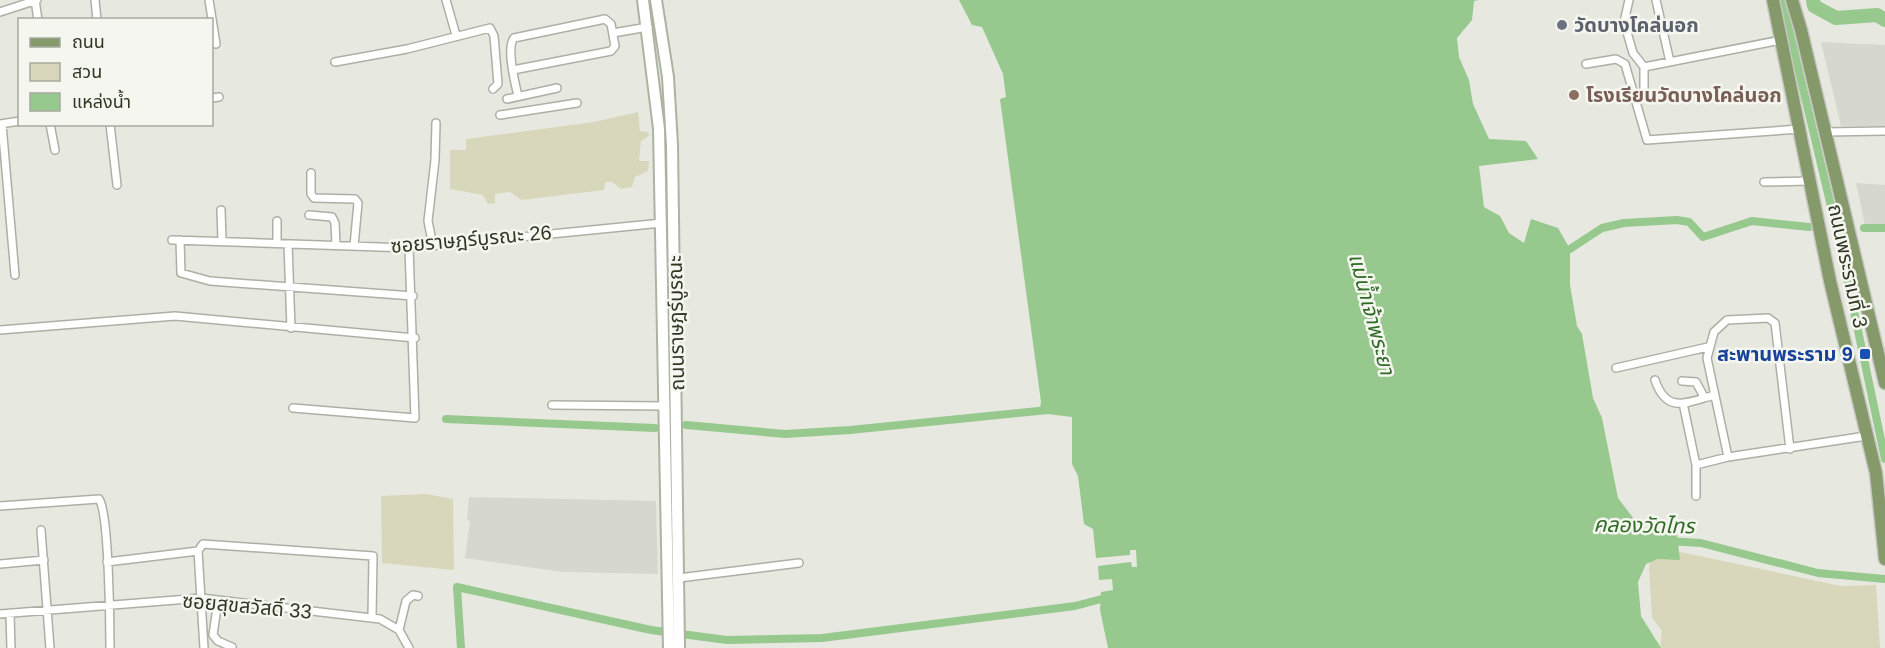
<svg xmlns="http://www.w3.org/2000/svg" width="1885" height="648" font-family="Arial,'Noto Sans Thai',sans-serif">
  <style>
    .built { fill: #d6d8cf }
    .green { fill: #d8d7bb }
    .water { fill: #97c88e }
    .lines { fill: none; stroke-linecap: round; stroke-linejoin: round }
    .canal { stroke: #97c88e; stroke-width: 8 }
    .river { stroke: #97c88e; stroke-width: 14 }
    .minor-casing { stroke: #acb0a4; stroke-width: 10 }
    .secondary-casing { stroke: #adb3a1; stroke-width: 14 }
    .primary-casing { stroke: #c5c7c1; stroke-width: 15 }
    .minor { stroke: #fff; stroke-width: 7 }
    .secondary { stroke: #fff; stroke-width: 10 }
    .primary { stroke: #85996a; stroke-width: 12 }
    .worship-dot { fill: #6b7280; stroke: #f5f6f0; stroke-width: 2 }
    .education-dot { fill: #8d6e63; stroke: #f5f6f0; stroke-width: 2 }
    .transit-dot { fill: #1a4fb4; stroke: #f5f6f0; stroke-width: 2 }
    .labels { text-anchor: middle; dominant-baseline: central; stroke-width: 5; stroke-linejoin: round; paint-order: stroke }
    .worship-label { font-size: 20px; font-weight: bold; fill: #5b616d; stroke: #f5f6f0; text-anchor: start }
    .education-label { font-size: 20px; font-weight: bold; fill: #785e54; stroke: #f5f6f0; text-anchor: start }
    .street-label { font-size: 20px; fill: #2f3723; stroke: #f5f6f0 }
    .transit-label { font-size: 20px; font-weight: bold; fill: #164399; stroke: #f5f6f0; text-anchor: end }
    .water-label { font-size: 21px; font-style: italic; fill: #2f6b25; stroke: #f5f6f0 }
  </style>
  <rect width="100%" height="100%" fill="#e7e9e0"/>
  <path class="built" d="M 1821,42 L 1885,45 L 1885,126 L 1841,126 Z
    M 1856,183 L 1885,185 L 1885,226 L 1865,225 Z
    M 469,497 L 656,501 L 658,574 L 563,572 L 465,558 L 470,521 L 467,520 Z"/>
  <path class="green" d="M 638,112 L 640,131 L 648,132 L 649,136 L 641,141 L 639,161 L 649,161 L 648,171 L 635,177 L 632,187 L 621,189 L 612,182 L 605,182 L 604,190 L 521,200 L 510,192 L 495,194 L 495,203 L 488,204 L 483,195 L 450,189 L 450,150 L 466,150 L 466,139 L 594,122 Z
    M 426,494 L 453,499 L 454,570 L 382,563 L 381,496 Z
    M 1676,551 L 1841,586 L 1876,585 L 1880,648 L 1660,648 L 1662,631 L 1652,618 L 1649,568 L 1651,559 Z"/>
  <path class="water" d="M 959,0 L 1479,0 L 1474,1 L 1472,20 L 1457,38 L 1459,57 L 1469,80 L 1473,104 L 1489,139 L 1526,141 L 1538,159 L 1479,166 L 1484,207 L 1500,216 L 1509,233 L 1524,243 L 1531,219 L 1558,228 L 1570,249 L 1570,285 L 1577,326 L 1582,334 L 1593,398 L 1602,418 L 1618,498 L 1640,527 L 1661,534 L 1677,534 L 1680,560 L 1658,559 L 1646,564 L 1638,582 L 1641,616 L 1661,648 L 1108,648 L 1100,610 L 1101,592 L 1113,590 L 1112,579 L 1099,580 L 1098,566 L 1131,562 L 1132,567 L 1137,567 L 1136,550 L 1130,550 L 1130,555 L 1096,558 L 1093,529 L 1084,524 L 1078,476 L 1072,464 L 1072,417 L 1039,413 L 1041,402 L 1000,99 L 1006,97 L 1003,74 L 982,27 L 972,25 Z"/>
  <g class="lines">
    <path class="canal" d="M 1782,0 L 1839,240 L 1885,459
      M 1864,228 L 1885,228
      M 1570,249 L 1602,228 L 1624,223 L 1677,220 L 1689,222 L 1703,237 L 1752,221 L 1809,227
      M 446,419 L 655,428
      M 686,425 L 785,434 L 850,430 L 1048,410
      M 1668,541 L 1701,543 L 1818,573 L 1885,579
      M 461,648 L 457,587 L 651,630 L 727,640 L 822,638 L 1075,606 L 1109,597"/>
    <path class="river" d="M 1813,0 L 1814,6 L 1836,18 L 1877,15 L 1885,20"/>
    <defs>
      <path id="minor" d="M 35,0 L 38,20
        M 95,0 L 97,20
        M 209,0 L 216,44
        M 446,0 L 456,35
        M 1629,0 L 1624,22 L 1633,53 L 1644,67 L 1644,94
        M 1656,0 L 1670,62
        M 0,12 L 37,0
        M 613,33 L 648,27
        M 335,62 L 407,49 L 490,28 L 494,36 L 498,84 L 493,89
        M 1586,64 L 1616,59 L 1625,64 L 1647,140 L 1800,129
        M 1644,67 L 1781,40
        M 513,70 L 611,51 L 615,46 L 611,24 L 605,19 L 514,38 C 506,48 515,83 518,96
        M 212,98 L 219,97
        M 507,99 L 557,88
        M 500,115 L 577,103
        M 0,124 L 20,121
        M 2,124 L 15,275
        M 50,124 L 55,150
        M 110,124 L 117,185
        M 1825,132 L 1885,131
        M 311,173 L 311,194 L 314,198 L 355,199 L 358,203 L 354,246
        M 1764,182 L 1810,181
        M 221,210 L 222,241
        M 309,215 L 332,217 L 335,223 L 336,244
        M 172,240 L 409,248 L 662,223
        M 180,240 L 181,273 L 210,281 L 413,296
        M 277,242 L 277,221
        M 288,244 L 291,328
        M 433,246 L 428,221 L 435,160 L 436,123
        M 0,330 L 175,316 L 415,338
        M 1616,368 L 1708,347
        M 1655,380 C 1667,415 1687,402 1715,395
        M 1682,381 L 1696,382 L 1704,397
        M 1683,403 L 1696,465 L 1696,496
        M 552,405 L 665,406
        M 293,408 L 415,418 L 409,248
        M 1728,457 L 1707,358 L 1714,332 L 1727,320 L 1768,318 L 1775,323 L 1790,449
        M 1696,465 L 1728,457 L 1866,436
        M 0,506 L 99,499 C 109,513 110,624 110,648
        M 41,530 L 50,648
        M 107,562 L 198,551
        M 0,564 L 44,560
        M 679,578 L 799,563
        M 218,601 L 213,635 L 218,641 L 232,647
        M 10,613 L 11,648
        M 0,614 L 201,598 L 380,619 L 399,630 L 409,648
        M 399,630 L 406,601 L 413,595 L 418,596
        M 204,648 L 198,551 L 203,544 L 373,556 L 372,617"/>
      <path id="secondary" d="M 643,0 L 659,129 L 669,648
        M 656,0 L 668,77 L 672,145 L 679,648"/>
      <path id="primary" d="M 1773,0 L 1830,281 L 1876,473 L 1885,559
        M 1792,0 L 1801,30 L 1885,383"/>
    </defs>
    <use href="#minor" class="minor-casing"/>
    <use href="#secondary" class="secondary-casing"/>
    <use href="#primary" class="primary-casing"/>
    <use href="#minor" class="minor"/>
    <use href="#secondary" class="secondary"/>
    <use href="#primary" class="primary"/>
  </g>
  <circle class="worship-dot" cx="1562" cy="25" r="6"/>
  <circle class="education-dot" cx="1574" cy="95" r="6"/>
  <rect class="transit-dot" x="1859" y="348" width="12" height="12" rx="3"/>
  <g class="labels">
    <g class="worship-label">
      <text x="1574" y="25">วัดบางโคล่นอก</text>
    </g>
    <g class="education-label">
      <text x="1586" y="95">โรงเรียนวัดบางโคล่นอก</text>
    </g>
    <g class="street-label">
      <text transform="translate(471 239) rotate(-5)">ซอยราษฎร์บูรณะ 26</text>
      <text transform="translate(1848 266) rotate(78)">ถนนพระรามที่ 3</text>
      <text transform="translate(676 323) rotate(-91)">ถนนราษฎร์บูรณะ</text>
      <text transform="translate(247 606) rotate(5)">ซอยสุขสวัสดิ์ 33</text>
    </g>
    <g class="transit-label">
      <text x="1853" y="354">สะพานพระราม 9</text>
    </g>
    <g class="water-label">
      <text transform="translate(1372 314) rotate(75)">แม่น้ำเจ้าพระยา</text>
      <text transform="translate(1644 525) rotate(1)">คลองวัดไทร</text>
    </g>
  </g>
  <rect x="18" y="18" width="195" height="108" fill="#f5f6f0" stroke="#a6aa9e" stroke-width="1.5"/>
  <rect x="30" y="38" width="30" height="9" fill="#85996a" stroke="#a6aa9e" stroke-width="1.5"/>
  <text x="72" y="48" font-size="18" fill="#2f3723">ถนน</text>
  <rect x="30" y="63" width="30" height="18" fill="#d8d7bb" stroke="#a6aa9e" stroke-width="1.5"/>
  <text x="72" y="78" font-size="18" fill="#2f3723">สวน</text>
  <rect x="30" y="93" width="30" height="18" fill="#97c88e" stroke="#a6aa9e" stroke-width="1.5"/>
  <text x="72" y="108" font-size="18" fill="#2f3723">แหล่งน้ำ</text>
</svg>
